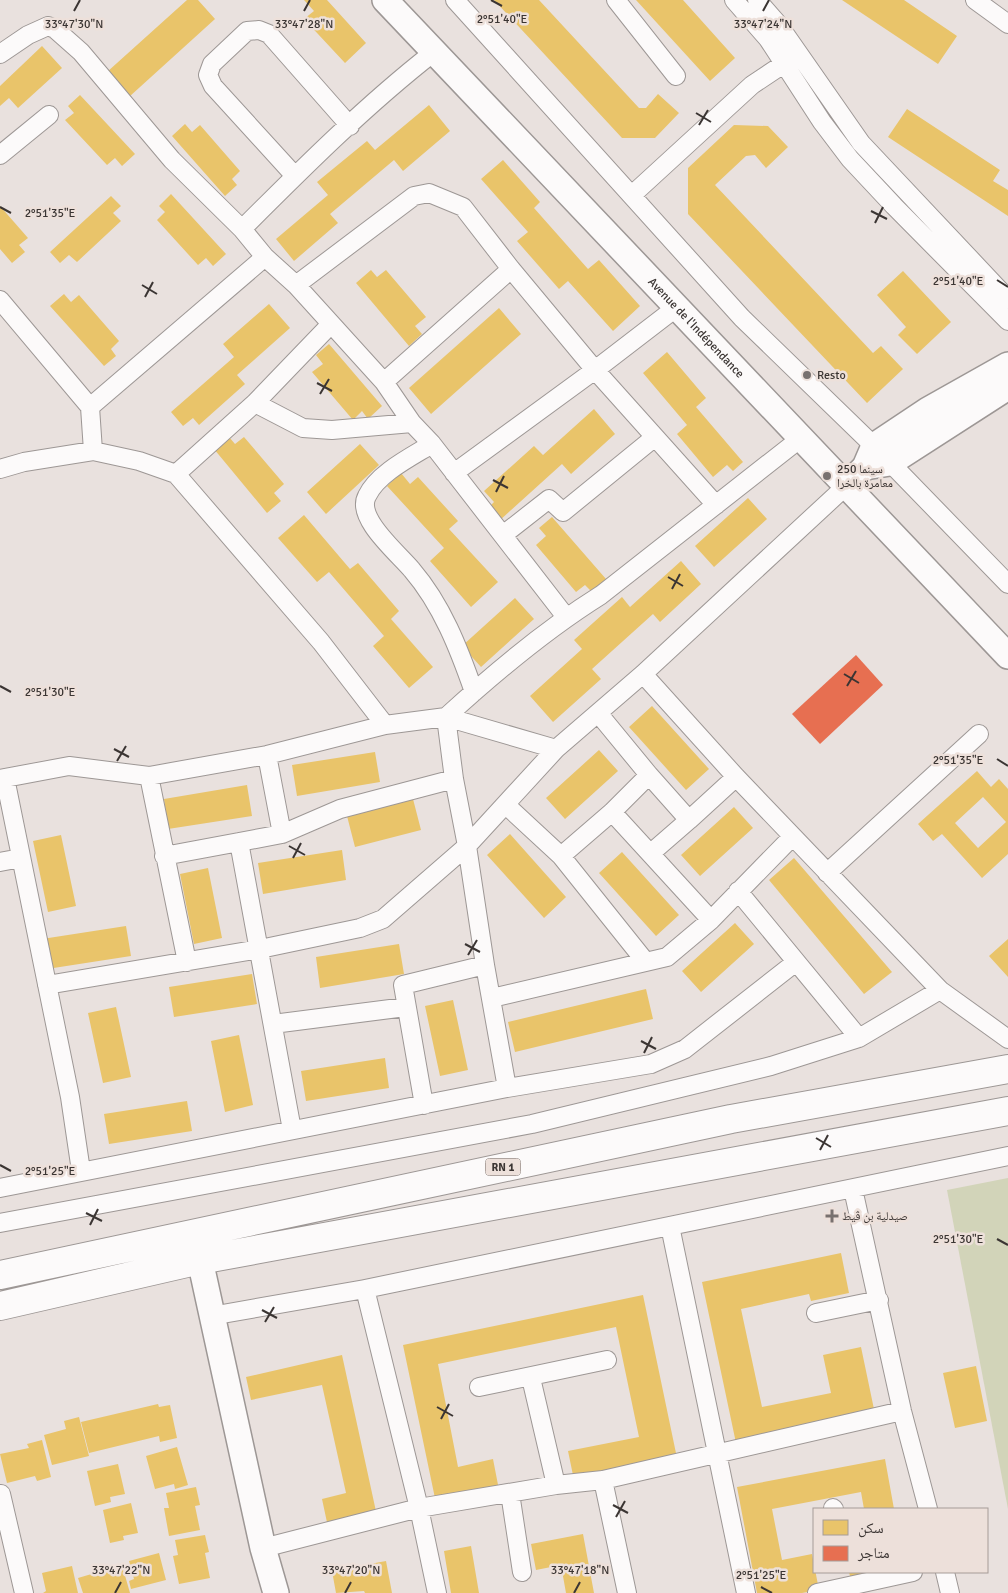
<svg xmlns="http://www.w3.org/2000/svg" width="1008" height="1593" font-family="Signika,'Noto Naskh Arabic',sans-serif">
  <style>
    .pitch { fill: #d2d4b9 }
    .homes { fill: #e9c46a; fill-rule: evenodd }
    .shops { fill: #e76f51 }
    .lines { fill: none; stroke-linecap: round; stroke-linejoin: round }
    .street-casing { stroke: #9d9795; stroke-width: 20 }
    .secondary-casing { stroke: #9d9795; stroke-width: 28 }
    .highway-casing { stroke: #9d9795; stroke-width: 30 }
    .street { stroke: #fcfafa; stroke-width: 18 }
    .secondary { stroke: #fcfafa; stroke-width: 25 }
    .highway { stroke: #fcfafa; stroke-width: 28 }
    .ticks { fill: none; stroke: #3b3533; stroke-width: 2 }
    .poi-dot { fill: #78716f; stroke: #ede0da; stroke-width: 2 }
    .labels { text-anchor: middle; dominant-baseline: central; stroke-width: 5; stroke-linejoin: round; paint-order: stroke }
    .shield { fill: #ede0da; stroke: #706865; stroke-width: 1 }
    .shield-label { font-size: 11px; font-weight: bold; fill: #3b3533 }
    .street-label { font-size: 12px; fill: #3b3533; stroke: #ede0da }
    .poi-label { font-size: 12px; fill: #3b3533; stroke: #ede0da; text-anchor: start }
    .ticks-label { font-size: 12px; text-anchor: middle; fill: #3b3533; stroke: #ede0da; stroke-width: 5; stroke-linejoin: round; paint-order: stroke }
  </style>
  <rect width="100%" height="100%" fill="#e9e1de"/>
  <path class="pitch" d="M 1008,1178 L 1008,1509 L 947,1190 Z"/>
  <path class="homes" d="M 187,0 L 198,0 L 215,19 L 129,97 L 107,72 Z
    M 304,0 L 327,0 L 366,43 L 345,63 L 304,19 L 314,11 Z
    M 494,0 L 539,0 L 639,108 L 646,108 L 658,94 L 679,113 L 655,138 L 622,138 Z
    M 636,0 L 683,0 L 735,58 L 710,81 Z
    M 842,0 L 904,0 L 957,36 L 938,64 Z
    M 42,46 L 62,68 L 18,108 L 9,98 L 0,106 L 0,86 Z
    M 80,95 L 135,154 L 122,166 L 115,158 L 107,165 L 65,120 L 74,113 L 68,106 Z
    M 429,105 L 450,131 L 403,171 L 394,160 L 330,214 L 338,223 L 294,261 L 276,239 L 328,195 L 317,182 L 367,141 L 375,150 Z
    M 907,109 L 1000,170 L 993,181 L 1008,190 L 1008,216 L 888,137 Z
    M 185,124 L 192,132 L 200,125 L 240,171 L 232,179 L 237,185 L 225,196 L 172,136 Z
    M 734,125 L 768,126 L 788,147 L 766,168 L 755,155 L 746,156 L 715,185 L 873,353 L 881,346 L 903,369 L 867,403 L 688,214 L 688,168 Z
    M 503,160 L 540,202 L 534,208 L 588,269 L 599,260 L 640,306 L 613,331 L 568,281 L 559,289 L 517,241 L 528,232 L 481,179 Z
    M 171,194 L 226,254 L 213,266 L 206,258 L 198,265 L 157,220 L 165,212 L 159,206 Z
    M 111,196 L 121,206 L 113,213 L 121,221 L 77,262 L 69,255 L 60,263 L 50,252 Z
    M 0,206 L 28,238 L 19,245 L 25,252 L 12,263 L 0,249 Z
    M 371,270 L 377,277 L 386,270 L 426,317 L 415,326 L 422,334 L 409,346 L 356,283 Z
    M 903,271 L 951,322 L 917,354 L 898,335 L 906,327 L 877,295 Z
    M 64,294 L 71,302 L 79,295 L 119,341 L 111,349 L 116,356 L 104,366 L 50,306 Z
    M 269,304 L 290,328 L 237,375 L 245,384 L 199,425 L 193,418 L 183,426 L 171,412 L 234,357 L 223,344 Z
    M 499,308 L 521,334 L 431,414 L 409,388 Z
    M 329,344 L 382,406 L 368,419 L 362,411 L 353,420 L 312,372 L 323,364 L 316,355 Z
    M 667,352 L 706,398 L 696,407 L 743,462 L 733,471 L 727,465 L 713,477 L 677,434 L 687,425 L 643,373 Z
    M 594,409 L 615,434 L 571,474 L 562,464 L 499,521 L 487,509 L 494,502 L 484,491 L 534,446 L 543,455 Z
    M 229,437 L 235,444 L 244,437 L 284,484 L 274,493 L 281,501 L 267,513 L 214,449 Z
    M 360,444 L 379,465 L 326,514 L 307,492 Z
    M 401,473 L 410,484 L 418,477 L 458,521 L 449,529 L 498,582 L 471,607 L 430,561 L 444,548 L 387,486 Z
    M 748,498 L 767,519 L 714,567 L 695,546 Z
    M 304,515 L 350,569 L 358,563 L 399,611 L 391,619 L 433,667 L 409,688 L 373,646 L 384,636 L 329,572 L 317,582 L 278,538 Z
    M 552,517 L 606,579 L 592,592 L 585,585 L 576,592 L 536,545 L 546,536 L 539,528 Z
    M 681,561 L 701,584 L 660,622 L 653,614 L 592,669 L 601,679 L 553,722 L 530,696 L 582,649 L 574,640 L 622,597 L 630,607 Z
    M 515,598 L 534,619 L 481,667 L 462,646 Z
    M 652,706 L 709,769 L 686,790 L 629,727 Z
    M 599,750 L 618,771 L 565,819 L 546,798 Z
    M 375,752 L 380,782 L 297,796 L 292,765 Z
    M 977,771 L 991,787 L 999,779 L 1008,789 L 1008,854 L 982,878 L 942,834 L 933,841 L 918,824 ZM 983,797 L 1006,822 L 978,848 L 955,823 Z
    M 247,785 L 252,816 L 168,829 L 164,799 Z
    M 413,799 L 421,830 L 355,847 L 347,816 Z
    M 734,807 L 753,828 L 700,876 L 681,855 Z
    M 510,834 L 566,897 L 544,918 L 487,855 Z
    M 61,835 L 76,906 L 48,912 L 33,841 Z
    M 342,850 L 346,880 L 263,894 L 258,863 Z
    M 622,852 L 679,915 L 656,936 L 599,873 Z
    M 794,858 L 892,972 L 864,994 L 769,880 Z
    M 208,868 L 222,938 L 194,944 L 180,874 Z
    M 735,923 L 754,944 L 701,992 L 682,971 Z
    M 126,926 L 131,956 L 47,969 L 42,939 Z
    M 1008,939 L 1008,977 L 989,956 Z
    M 399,944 L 404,974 L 320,988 L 316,957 Z
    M 252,974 L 257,1004 L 174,1017 L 169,987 Z
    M 646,989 L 653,1019 L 515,1052 L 508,1022 Z
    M 453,1000 L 468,1070 L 440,1076 L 425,1006 Z
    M 116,1007 L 131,1077 L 103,1083 L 88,1013 Z
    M 239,1035 L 253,1105 L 225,1112 L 211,1041 Z
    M 385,1058 L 389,1088 L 306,1101 L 301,1071 Z
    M 187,1101 L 192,1131 L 109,1144 L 104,1114 Z
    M 841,1253 L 849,1293 L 811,1301 L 809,1294 L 741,1309 L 762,1407 L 831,1393 L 823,1355 L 861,1347 L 875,1414 L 736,1443 L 702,1282 Z
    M 643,1295 L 677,1458 L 574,1480 L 568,1451 L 639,1437 L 616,1327 L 438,1364 L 458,1467 L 493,1459 L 499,1490 L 436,1503 L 403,1345 Z
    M 342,1355 L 377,1516 L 328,1527 L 322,1499 L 346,1493 L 322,1385 L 251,1400 L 246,1377 Z
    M 976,1366 L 987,1421 L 955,1428 L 943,1373 Z
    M 158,1404 L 159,1407 L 170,1405 L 177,1438 L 160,1442 L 159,1436 L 89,1453 L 81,1422 Z
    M 79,1417 L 89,1456 L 52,1465 L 44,1435 L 66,1429 L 64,1421 Z
    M 42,1440 L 51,1477 L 37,1481 L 35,1476 L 7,1483 L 0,1454 L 29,1448 L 27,1444 Z
    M 177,1447 L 188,1485 L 175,1489 L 174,1484 L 155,1489 L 146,1456 Z
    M 885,1459 L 894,1509 L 864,1509 L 861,1492 L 772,1509 L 782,1560 L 812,1554 L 819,1590 L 802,1593 L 757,1593 L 737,1487 Z
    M 118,1464 L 125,1494 L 110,1497 L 111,1502 L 95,1506 L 87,1471 Z
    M 196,1487 L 200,1505 L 195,1506 L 200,1530 L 169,1536 L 164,1508 L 169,1508 L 166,1493 Z
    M 131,1503 L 138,1533 L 123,1536 L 124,1540 L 110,1543 L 103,1510 Z
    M 583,1534 L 594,1593 L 566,1593 L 561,1565 L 536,1570 L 531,1544 Z
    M 205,1535 L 209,1552 L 205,1553 L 210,1578 L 179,1584 L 173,1556 L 178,1555 L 175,1540 Z
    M 471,1546 L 479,1593 L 451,1593 L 444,1551 Z
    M 159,1553 L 166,1580 L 131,1589 L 129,1581 L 134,1579 L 129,1561 Z
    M 386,1561 L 392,1593 L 365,1593 L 364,1591 L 336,1593 L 332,1571 Z
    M 122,1565 L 130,1593 L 83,1593 L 78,1578 Z
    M 72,1566 L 78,1593 L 43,1593 L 46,1591 L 42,1573 Z
    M 849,1572 L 889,1572 L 851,1580 Z"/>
  <path class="shops" d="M 856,655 L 883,685 L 820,744 L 792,714 Z"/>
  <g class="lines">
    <defs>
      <path id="street" d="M 455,0 L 742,318 L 874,446 L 1008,584
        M 616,0 L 676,76
        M 734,0 L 768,39 L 822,122 L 850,159 L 894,206 L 1008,321
        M 757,0 L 778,24 L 861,143 L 1008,299
        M 975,0 L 1008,24
        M 0,54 L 28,35 L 48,26 L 55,29 L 81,52 L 172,160 L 242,229 L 265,257 L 296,285 L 384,382 L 412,423 L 432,444 L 566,617
        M 0,155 L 49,115
        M 295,176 L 213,86 L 208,75 L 212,64 L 247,31 L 259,30 L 269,34 L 350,126
        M 632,195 L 752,85 L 785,63
        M 242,229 C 303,168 366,105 434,52
        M 296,285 L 414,196 L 429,193 L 463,207 L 511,269 L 595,370 L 716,505
        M 0,300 L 90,407 L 93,451
        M 384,382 L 511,269
        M 255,403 L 303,428 L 332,430 L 412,423
        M 90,407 L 265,257
        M 432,444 C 411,457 378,473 367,496 C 355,518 399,554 412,570 C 442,605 459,649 474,692
        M 0,469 L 24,462 L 93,451 L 139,461 L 176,474 L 321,642 L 385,725
        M 454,473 L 595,370 L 677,307
        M 176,474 L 255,403 L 331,324
        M 503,535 L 549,499 L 563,512 L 655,437
        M 643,674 L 736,777 L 940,990 L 1008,1039
        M 598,713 L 649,775
        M 267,755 L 282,834
        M 149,776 L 187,962
        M 5,778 L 70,1097 L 81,1171
        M 0,779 L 69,766 L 149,776 L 267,755 L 385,725 L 446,717 L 556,749
        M 506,805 L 561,856 L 645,961
        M 612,812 L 711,920
        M 239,842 L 292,1130
        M 651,853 L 689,820
        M 164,856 L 282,834 L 340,809 L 454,779
        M 561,856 L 612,812 L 649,775 L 689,820 L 736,777
        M 0,862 L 21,858
        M 827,873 L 979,734
        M 738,891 L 859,1038 L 940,990
        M 47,985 L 260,949 L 360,928 L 383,919 L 467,846 L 556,749 L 643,674 L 846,486
        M 492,998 L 667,957 L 711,920 L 792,837
        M 273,1024 L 406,1007
        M 507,1088 L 485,965 L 467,846 L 454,779 L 446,717 C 494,673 545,630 601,595 L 801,438
        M 424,1105 L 403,985 L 485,965
        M 0,1188 L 507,1088 L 651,1064 L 685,1049 L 796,962
        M 853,1189 L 902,1411 L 928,1509
        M 0,1223 L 532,1124 L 771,1066 L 859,1038
        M 670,1226 L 746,1593
        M 365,1289 L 419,1508 L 437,1593
        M 816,1313 L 879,1300
        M 211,1316 L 365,1289 L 1008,1156
        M 531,1378 L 556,1485
        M 479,1387 L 607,1360
        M 603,1480 L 627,1593
        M 510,1493 L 522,1572
        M 1,1494 L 24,1593
        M 833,1508 L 834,1509
        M 263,1548 L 419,1508 L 556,1485 L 603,1480 L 902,1411
        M 945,1572 L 950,1593
        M 817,1593 L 913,1572"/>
      <g id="secondary">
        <path id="s1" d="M 385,0 L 1008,656"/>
        <path d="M 865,467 L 890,463 L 1008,387"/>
        <path d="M 846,486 L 865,467 L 874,446 L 928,410 L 1008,365"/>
        <path d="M 200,1260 L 263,1548 L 276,1593"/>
      </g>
      <path id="highway" d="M 0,1275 L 731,1119 L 1008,1069
        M 0,1306 L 200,1260 L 1008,1111"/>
    </defs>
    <use href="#street" class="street-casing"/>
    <use href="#secondary" class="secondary-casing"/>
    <use href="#highway" class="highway-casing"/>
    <use href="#street" class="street"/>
    <use href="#secondary" class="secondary"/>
    <use href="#highway" class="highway"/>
  </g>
  <path class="ticks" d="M 491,0 L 502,6M 74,11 L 80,0M 304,11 L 310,0M 763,11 L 769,0M 696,113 L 711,122M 699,125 L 708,110M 0,207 L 11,213M 871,211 L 887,219M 875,223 L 883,207M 997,280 L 1008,287M 142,285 L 157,294M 145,297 L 153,282M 317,383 L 332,391M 320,394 L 329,379M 493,480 L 508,488M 496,492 L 504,476M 668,577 L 683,586M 672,589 L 680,574M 844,674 L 859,683M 0,686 L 11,692M 847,686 L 856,671M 114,749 L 129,757M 997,759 L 1008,766M 117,761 L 126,746M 289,846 L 305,855M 293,858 L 301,843M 465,944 L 480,952M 468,955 L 477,940M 641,1041 L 656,1049M 644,1053 L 652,1037M 816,1138 L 831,1147M 820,1150 L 828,1135M 0,1165 L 11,1171M 86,1213 L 102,1221M 90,1225 L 98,1209M 997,1239 L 1008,1245M 262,1310 L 277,1318M 265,1322 L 274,1307M 437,1407 L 453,1416M 441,1419 L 449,1404M 613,1505 L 628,1513M 616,1517 L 625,1501M 761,1587 L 772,1593M 115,1593 L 121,1582M 345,1593 L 351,1582M 574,1593 L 580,1582"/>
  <g class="poi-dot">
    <circle cx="807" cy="375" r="5"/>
    <circle cx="827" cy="476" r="5"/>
    <path d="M829.5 1208.5h5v5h5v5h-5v5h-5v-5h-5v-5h5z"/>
  </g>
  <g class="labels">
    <rect class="shield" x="485.5" y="1158.5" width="35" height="17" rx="4"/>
    <g class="shield-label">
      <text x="503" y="1167">RN 1</text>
    </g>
    <g class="street-label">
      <text stroke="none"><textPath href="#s1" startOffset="452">Avenue de l'Indépendance</textPath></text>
    </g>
    <g class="poi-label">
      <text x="817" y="375">Resto</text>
      <text x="837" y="469">سينما 250<tspan x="837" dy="14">معامرة بالخرا</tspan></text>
      <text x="842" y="1216">صيدلية بن ڤيط</text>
    </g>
  </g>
  <g class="ticks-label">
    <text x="502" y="23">2°51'40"E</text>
    <text x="74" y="28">33°47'30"N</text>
    <text x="304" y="28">33°47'28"N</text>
    <text x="763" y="28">33°47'24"N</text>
    <text x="50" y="217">2°51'35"E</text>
    <text x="958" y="285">2°51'40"E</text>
    <text x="50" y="696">2°51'30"E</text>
    <text x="958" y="764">2°51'35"E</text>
    <text x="50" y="1175">2°51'25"E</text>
    <text x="958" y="1243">2°51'30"E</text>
    <text x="121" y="1574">33°47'22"N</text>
    <text x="351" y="1574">33°47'20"N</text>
    <text x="580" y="1574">33°47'18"N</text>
    <text x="761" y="1579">2°51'25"E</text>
  </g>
  <rect x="813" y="1508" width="175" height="65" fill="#ede0da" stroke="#a69c97"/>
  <rect x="823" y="1520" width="25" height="15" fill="#e9c46a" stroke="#a69c97"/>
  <text x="858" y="1533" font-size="15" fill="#3b3533">سكن</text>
  <rect x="823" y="1546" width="25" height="15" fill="#e76f51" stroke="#a69c97"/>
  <text x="858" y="1558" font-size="15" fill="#3b3533">متاجر</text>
</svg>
